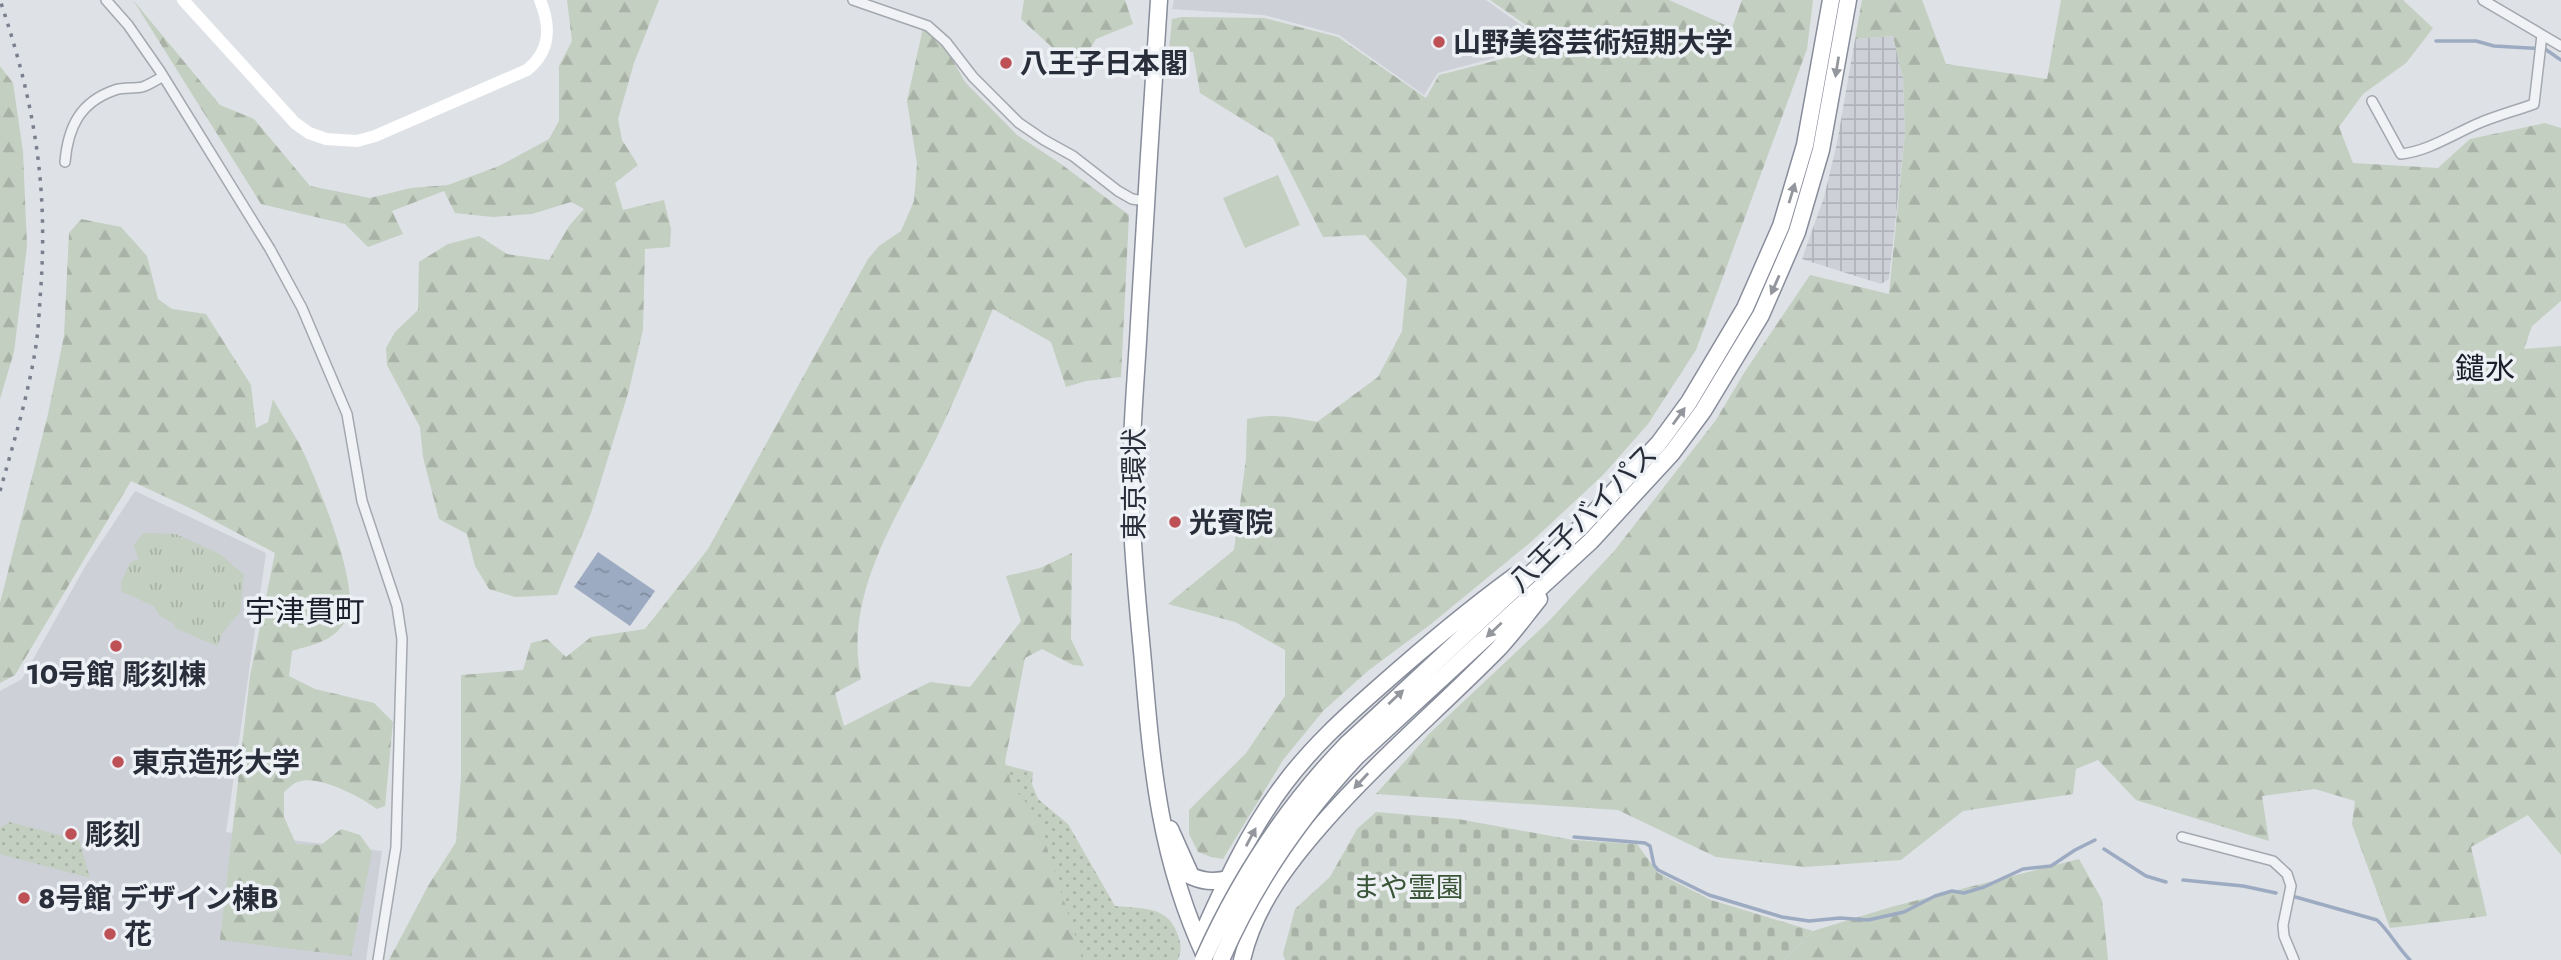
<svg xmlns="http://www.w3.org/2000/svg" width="2561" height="960" font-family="Jost,'Noto Sans JP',sans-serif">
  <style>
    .built { fill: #cdd0d7 }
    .industrial { fill: url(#industrial-grid) }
    .grass { fill: url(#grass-dots) }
    .forest { fill: url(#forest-firs) }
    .cemetery { fill: url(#cemetery-stones) }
    .park { fill: url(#park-tufts) }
    .pitch { fill: #c3cfc0 }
    .water { fill: url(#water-ripples) }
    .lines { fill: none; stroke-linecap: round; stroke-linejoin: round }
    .stream { stroke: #9dabc2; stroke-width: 3.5 }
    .street-casing { stroke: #a4a8af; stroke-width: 12 }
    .highway-casing { stroke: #888d9b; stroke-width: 19 }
    .street { stroke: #f1f2f5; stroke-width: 9 }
    .secondary { stroke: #fff; stroke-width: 12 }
    .highway { stroke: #fff; stroke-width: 16 }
    .rail { stroke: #7a7f8e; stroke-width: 3.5; stroke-dasharray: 3.5 7; stroke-linecap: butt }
    .highway-bridge-casing { stroke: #888d9b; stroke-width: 19; stroke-linecap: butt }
    .highway-bridge { stroke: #fff; stroke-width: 16 }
    .oneway { fill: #94969d }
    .poi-dot { fill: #be5156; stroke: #edf0f4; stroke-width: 2.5 }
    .labels { text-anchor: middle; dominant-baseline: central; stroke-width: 7; stroke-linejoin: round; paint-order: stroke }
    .poi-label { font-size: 28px; font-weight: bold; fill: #292e3b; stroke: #edf0f4; text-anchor: start }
    .street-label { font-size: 28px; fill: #292e3b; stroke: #edf0f4 }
    .park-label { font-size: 28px; fill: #3b5538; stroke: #edf0f4 }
    .neighbourhood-label { font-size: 30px; fill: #1b1f2c; stroke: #edf0f4 }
  </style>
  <defs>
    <pattern id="industrial-grid" width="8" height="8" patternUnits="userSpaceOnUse" patternTransform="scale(1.75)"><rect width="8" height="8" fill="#cdd0d7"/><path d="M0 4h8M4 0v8" fill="none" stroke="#b0b3b9"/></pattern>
    <pattern id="grass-dots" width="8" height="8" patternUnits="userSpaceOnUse" patternTransform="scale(1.75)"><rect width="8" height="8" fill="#c3cfc0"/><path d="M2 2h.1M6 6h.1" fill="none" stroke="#a8b2a6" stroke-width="1.8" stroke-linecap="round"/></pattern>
    <pattern id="forest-firs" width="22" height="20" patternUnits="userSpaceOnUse" patternTransform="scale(1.75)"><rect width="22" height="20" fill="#c3cfc0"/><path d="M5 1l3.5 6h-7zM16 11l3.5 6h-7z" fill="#a8b2a6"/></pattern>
    <pattern id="cemetery-stones" width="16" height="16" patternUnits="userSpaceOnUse" patternTransform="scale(1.75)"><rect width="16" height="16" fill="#c3cfc0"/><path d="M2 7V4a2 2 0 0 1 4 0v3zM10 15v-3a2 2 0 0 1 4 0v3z" fill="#a8b2a6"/></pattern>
    <pattern id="park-tufts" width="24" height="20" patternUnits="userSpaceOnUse" patternTransform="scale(1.75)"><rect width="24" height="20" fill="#c3cfc0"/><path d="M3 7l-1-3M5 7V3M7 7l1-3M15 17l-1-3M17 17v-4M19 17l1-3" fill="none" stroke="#a8b2a6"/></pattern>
    <pattern id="water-ripples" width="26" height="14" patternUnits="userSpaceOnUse" patternTransform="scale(1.75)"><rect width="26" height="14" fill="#9dabc2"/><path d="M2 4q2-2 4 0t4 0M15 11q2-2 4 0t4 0" fill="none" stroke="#808c9f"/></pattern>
  </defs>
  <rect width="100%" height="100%" fill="#dee1e6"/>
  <path class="built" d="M 1174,0 L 1486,0 L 1532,33 L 1528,49 L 1438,73 L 1424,95 L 1339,35 L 1264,15 L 1172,9 Z
    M 135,491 L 266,553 L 226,832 L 382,851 L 366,960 L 0,960 L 0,691 L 22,679 L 86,565 Z"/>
  <path class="industrial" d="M 1893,36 L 1903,78 L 1905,133 L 1889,279 L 1881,284 L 1802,259 L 1824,197 L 1837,143 L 1855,39 Z"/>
  <path class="grass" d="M 962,754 L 1033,772 L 1032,784 L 1038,799 L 1068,824 L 1115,906 C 1141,909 1167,905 1177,933 C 1181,943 1182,950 1178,960 L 842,960 Z
    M 9,822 L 79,840 L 90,878 L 0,854 L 0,828 Z"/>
  <path class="forest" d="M 133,0 L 220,105 L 254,119 L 310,186 L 370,198 L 411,188 L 448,185 L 499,166 L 549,139 L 559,121 L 559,66 L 572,41 L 567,0 L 659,0 L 634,63 L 618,119 L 622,140 L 638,165 L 615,183 L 623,210 L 664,200 L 671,229 L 670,247 L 645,249 L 643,329 L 629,390 L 591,513 L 557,595 L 515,597 L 489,589 L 475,566 L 467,534 L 439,519 L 423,457 L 420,427 L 387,365 L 386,348 L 395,332 L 418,310 L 419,262 L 448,244 L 479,236 L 507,254 L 549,260 L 569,226 L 584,209 L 571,202 L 532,214 L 493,217 L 455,213 L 444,191 L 392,211 L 403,234 L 368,247 L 345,224 L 261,204 Z
    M 1024,0 L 1125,0 L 1133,24 L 1096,39 L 1077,70 L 1021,19 Z
    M 1490,0 L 1669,0 L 1732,28 L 1742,0 L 1813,0 L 1807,49 L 1696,350 L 1648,424 L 1603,475 L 1531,542 L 1431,624 L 1369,670 L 1323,711 L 1283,760 L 1223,859 L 1211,857 L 1198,852 L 1189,834 L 1189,810 L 1246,753 L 1285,696 L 1285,650 L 1235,622 L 1168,604 L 1234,550 L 1246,459 L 1247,419 C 1274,413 1290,417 1317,422 L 1378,377 L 1402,331 L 1407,279 L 1365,235 L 1323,237 L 1273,138 L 1200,93 L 1193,52 L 1169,51 L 1172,19 L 1182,17 L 1264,18 L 1338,37 L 1426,98 L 1439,75 L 1530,52 L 1536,32 Z
    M 1862,0 L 1922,0 L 1946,64 L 2047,79 L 2061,0 L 2403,0 L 2433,28 L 2406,63 L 2363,94 L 2339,127 L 2353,163 L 2438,168 L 2470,139 L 2545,123 L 2561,128 L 2561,301 L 2532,326 L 2524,349 L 2561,346 L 2561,855 L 2528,815 L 2471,847 L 2487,916 L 2390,928 L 2352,824 L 2355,801 L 2315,789 L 2262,796 L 2269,841 L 2136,800 L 2098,760 L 2076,769 L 2073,794 L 1963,811 L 1901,860 L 1805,867 L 1716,857 L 1618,810 L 1376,794 L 1430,733 L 1547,623 L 1615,550 L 1716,420 L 1744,373 L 1810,275 L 1889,294 L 1905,133 L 1903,78 L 1893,36 L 1855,39 Z
    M 923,28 L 948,52 L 965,82 L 1017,135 L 1061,164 L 1129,215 L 1121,377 L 1086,381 L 1066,387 L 1051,342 L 993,309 C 974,353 956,398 935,441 C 899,514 843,593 861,679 L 835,693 L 844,726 L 930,682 L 970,687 L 1021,621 L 1006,576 L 1040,568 L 1072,553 L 1071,639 L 1084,666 L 1073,665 L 1042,649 L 1025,658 L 1005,762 L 1012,786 L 1036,814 L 1083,960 L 389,960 L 428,886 L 456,842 L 461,778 L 461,675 L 523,670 L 531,643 L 547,639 L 566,657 L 591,637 L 645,629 L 708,549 L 868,259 L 879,246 L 901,231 L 914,201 L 917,164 L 907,101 Z
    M 0,66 L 13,83 L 23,152 L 27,246 L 14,352 L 0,399 Z
    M 81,219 L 121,227 L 147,256 L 158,299 L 172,309 L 206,314 L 251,385 L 256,428 L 268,422 L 273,399 C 284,419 298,439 307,460 C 320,490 363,593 346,620 C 333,642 314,644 292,651 L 289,676 L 315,689 L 374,703 L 393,722 L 385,806 L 377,809 C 361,797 317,774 298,782 C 293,783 288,789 284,792 L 284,817 L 296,844 L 321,845 L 341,829 L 360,835 L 372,852 L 351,956 L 220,940 L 250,676 L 275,553 L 194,510 L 131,481 L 15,675 L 0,683 L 0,603 L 48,414 L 64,336 L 69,233 Z
    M 2079,859 L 2102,900 L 2108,960 L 1784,960 L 1813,931 L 1891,907 Z"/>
  <path class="cemetery" d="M 1376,812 L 1458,819 L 1573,840 L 1637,844 L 1658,873 L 1711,900 L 1813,931 L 1784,960 L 1285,960 L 1283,954 L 1295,909 L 1330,877 L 1357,829 Z"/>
  <path class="park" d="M 143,533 L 176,534 L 220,554 L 244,575 L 240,612 L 223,632 L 217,646 L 175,628 L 173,623 L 160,616 L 154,606 L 122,592 L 121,582 L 130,563 L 138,559 L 134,545 Z"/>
  <path class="pitch" d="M 1278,175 L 1300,225 L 1245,248 L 1223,198 Z"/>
  <path class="water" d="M 598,552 L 655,591 L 630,626 L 574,587 Z"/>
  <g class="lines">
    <path class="stream" d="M 2436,41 L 2476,41 L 2494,46 L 2545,49 L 2561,60
      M 1574,837 L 1645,843 L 1650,846 L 1654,865 L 1658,870 L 1709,895 L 1782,917 L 1809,921 L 1840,918 L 1868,920 L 1904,912 L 1935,896 L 1952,891 L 1964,893 L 1984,887 L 2023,869 L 2051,866 L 2075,850 L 2095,840
      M 2104,849 L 2146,876 L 2166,882
      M 2183,880 L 2243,886 L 2276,893
      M 2292,896 L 2377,920 C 2390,932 2397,947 2410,960"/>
    <defs>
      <path id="street" d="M 106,0 L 128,25 L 160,71 L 270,249 L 302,308 L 347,414 L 362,501 L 397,606 L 402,639 L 396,847 L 378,960
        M 853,0 L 928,26 L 946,42 L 973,77 L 1019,123 L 1044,140 L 1073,156 L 1118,191 L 1132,199 L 1146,201
        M 2483,0 L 2561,46
        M 2372,101 L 2401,154 C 2428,151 2452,135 2477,124 C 2495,116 2515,111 2534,104 L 2542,35
        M 65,162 C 68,127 80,102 115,90 C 124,87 134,89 142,87 C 149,85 156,80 162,77
        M 2182,837 L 2273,861 L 2287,874 L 2291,886 L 2283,925 L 2284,936 L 2294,960"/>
      <path id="highway" d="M 1159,0 C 1152,108 1145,215 1139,323 C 1136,381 1130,439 1131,498 C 1132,552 1138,607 1143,662 C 1152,769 1160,861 1207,960
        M 1347,744 L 1580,528 L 1659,443 L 1689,402 L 1745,308 L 1781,226 L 1805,145 L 1831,0
        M 1357,756 L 1591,541 L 1672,453 L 1703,411 L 1761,315 L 1797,232 L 1821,150 L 1848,0
        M 1170,829 L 1191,876 C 1204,882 1216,883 1230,878
        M 1199,942 C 1223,888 1249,830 1285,783 C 1312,747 1345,717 1378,688 C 1422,649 1467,611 1515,576
        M 1242,960 C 1254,907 1287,864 1322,824 C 1377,761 1440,708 1499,648 C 1513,633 1526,615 1539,599"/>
    </defs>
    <use href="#street" class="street-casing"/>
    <use href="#highway" class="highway-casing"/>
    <use href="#street" class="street"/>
    <path class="secondary" d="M 183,0 L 295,123 L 309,133 L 326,139 L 357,141 L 375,136 L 527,70 C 551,51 551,27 540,0"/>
    <use href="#highway" class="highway"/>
    <path class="rail" d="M 0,491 C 13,445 27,399 35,352 C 38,334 39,316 40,299 C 49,189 35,104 0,0"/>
    <defs>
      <path id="highway-bridge" d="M 1203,960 C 1239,879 1285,808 1347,744
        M 1221,960 C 1254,883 1300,817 1357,756"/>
    </defs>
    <use href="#highway-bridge" class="highway-bridge-casing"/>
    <use href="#highway-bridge" class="highway-bridge"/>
  </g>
  <defs><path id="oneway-solid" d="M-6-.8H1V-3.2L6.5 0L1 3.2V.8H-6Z" transform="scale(1.75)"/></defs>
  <g class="oneway">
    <use href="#oneway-solid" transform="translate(1837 67) rotate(99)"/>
    <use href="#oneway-solid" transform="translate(1792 193) rotate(-73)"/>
    <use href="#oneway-solid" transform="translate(1775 285) rotate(114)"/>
    <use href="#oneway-solid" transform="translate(1679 416) rotate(-54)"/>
    <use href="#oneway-solid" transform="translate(1494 630) rotate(137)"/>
    <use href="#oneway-solid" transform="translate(1396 697) rotate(-43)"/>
    <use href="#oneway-solid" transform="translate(1361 781) rotate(133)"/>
    <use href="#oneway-solid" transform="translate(1251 837) rotate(-62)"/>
  </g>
  <g class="poi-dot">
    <circle cx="1439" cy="42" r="7"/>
    <circle cx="1006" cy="63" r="7"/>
    <circle cx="1175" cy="522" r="7"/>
    <circle cx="116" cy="646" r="7"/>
    <circle cx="118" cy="762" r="7"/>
    <circle cx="71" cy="834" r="7"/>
    <circle cx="24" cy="898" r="7"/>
    <circle cx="110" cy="934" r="7"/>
  </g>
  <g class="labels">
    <g class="poi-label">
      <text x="1453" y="42">山野美容芸術短期大学</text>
      <text x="1020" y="63">八王子日本閣</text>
      <text x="1189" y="522">光賓院</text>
      <text x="116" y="674" text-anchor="middle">10号館 彫刻棟</text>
      <text x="132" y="762">東京造形大学</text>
      <text x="85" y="834">彫刻</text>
      <text x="38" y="898">8号館 デザイン棟B</text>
      <text x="124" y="934">花</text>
    </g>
    <g class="street-label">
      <text transform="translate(1134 484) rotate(-90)">東京環状</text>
      <text transform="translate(1583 518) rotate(-45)">八王子バイパス</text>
    </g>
    <g class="park-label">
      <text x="1408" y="887">まや霊園</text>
    </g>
    <g class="neighbourhood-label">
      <text x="2485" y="368">鑓水</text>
      <text x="305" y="611">宇津貫町</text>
    </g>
  </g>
</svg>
